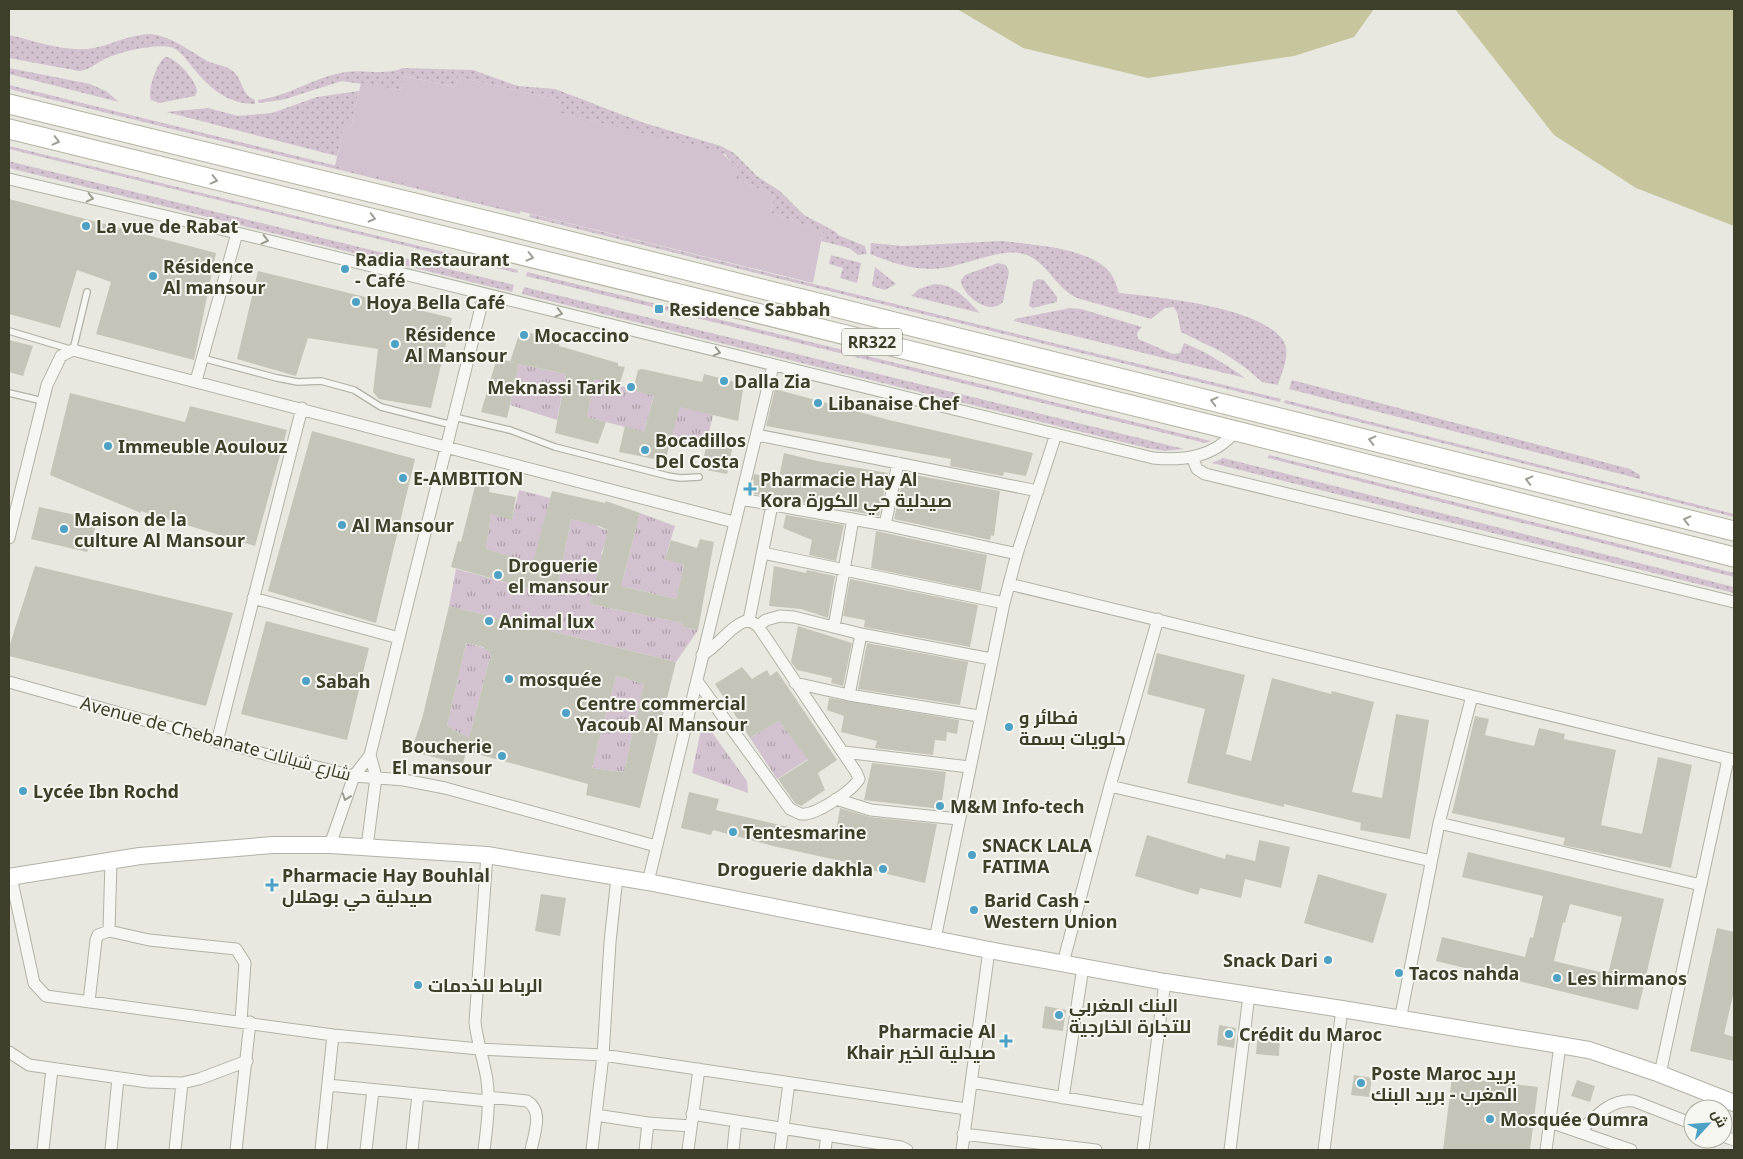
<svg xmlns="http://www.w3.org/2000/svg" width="1743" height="1159" font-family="'Noto Sans',Cairo,sans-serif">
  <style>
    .grass { fill: url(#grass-dots) }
    .park { fill: url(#park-tufts) }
    .pitch { fill: #d2c2cf }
    .water { fill: #c6c59e }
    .building { fill: #c4c5b8; fill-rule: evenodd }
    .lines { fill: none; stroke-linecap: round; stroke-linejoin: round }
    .lane-casing { stroke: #b1b2a6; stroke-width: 8 }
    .street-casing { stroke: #b1b2a6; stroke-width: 13 }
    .secondary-casing { stroke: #b1b2a6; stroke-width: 18 }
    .primary-casing { stroke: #b2b3a0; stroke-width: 21 }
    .lane { stroke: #f6f7f3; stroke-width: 5.5 }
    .street { stroke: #f6f7f3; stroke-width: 11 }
    .secondary { stroke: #fff; stroke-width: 16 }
    .primary { stroke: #fff; stroke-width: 19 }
    .oneway { stroke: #9e9f94 }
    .oneway2 { stroke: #9a9b8e }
    .poi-dot { fill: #4da1c5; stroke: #f6f6f0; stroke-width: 2 }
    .labels { text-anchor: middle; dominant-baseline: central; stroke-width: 4; stroke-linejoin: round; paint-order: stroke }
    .shield { fill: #f6f6f0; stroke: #747665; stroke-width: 1 }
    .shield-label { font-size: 16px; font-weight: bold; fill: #3d3f2a }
    .poi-label { font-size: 18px; font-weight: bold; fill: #3d3f2a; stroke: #f6f6f0; text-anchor: start }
    .street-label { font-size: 18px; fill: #3d3f2a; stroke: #f6f6f0 }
  </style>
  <defs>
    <pattern id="grass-dots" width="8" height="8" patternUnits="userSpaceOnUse" patternTransform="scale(1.25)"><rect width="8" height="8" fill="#d2c2cf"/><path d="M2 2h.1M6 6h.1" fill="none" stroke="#ac9fa8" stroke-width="1.8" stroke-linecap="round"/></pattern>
    <pattern id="park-tufts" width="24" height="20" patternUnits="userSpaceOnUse" patternTransform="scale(1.25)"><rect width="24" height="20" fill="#d2c2cf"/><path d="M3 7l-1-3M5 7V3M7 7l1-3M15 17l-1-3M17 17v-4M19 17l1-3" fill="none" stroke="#ac9fa8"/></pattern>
  </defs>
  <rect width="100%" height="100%" fill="#e8e8e0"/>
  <path class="grass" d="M 151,34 C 173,37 188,50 207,61 C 216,65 227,65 235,73 C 244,83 241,94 255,100 L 255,104 C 226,104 207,86 190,64 C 184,57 179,49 170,47 C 153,44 118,52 103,60 C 95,64 89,70 79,71 L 9,58 L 9,35 C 36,41 66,53 94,48 C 114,44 130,34 151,34 Z
    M 165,57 C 175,56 198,82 197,92 L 195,96 L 159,103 L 151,100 C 147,90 157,63 165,57 Z
    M 9,68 L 90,84 L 106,91 L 119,102 L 9,74 Z
    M 403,68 L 473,70 L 518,86 L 555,89 L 644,123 L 721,146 L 734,153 L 758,177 L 780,191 L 804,215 L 836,232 L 838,235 L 865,246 L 867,254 L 858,255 L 849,248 L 821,241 L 823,232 L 771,213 L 774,195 L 736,179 L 731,162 L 725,154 L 560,113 L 559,100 L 458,77 L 455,87 L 404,76 L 400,90 L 342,81 L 282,100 L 258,103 L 258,100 C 290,96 316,76 346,72 C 366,69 384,76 403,68 Z
    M 9,85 L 520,211 L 520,214 L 9,89 Z
    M 359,91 L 351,127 L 344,126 L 337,156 L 166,112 L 208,108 L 238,116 L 272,113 L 317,97 Z
    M 9,146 L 518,270 L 517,273 L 9,149 Z
    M 9,161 L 12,162 L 514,285 L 512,292 L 9,168 Z
    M 530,214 L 1281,399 L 1280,402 L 529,217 Z
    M 1002,241 C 1030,244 1086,248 1107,269 C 1114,276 1116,284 1119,293 C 1156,297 1268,307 1285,344 C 1290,356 1281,374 1278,385 L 1262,382 L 1246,368 L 1222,352 L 1181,332 L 1177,312 L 1173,307 L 1165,308 L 1151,319 L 1077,298 C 1055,288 1047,261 1024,254 C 1003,248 970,263 949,267 C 921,273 895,264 870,254 L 871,243 L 903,246 Z
    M 831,255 L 861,263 L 857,283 L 840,278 L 843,268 L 829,264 Z
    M 998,263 L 1006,265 L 1009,272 L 1003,302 C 989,317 961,294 961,280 L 965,275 Z
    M 875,267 L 896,284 L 885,290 L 872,286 Z
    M 527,272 L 1211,441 L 1205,443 L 526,276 Z
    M 1038,279 L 1044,280 L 1057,297 L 1057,302 L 1033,308 L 1029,306 L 1033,282 Z
    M 934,284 C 955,284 966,299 980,313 L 911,296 L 919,289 Z
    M 524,287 L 1184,449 L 1165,451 L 1147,448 L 522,294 Z
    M 1070,308 L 1081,309 L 1142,327 L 1137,333 L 1138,339 L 1173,354 L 1180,353 L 1184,343 C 1206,352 1226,364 1245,378 L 1014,321 L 1015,319 Z
    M 1292,380 L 1630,469 L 1640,475 L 1640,479 L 1289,389 Z
    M 1285,400 L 1734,514 L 1734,517 L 1284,403 Z
    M 1269,455 L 1734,573 L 1734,577 L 1268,458 Z
    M 1223,458 L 1734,587 L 1734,593 L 1212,463 Z"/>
  <path class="park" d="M 519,364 L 566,374 L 557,420 L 510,405 Z
    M 595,379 L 654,395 L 644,432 L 587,417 Z
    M 680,406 L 713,415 L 705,449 L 670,440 Z
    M 519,490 L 550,498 L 538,565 L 486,549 L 491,514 L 512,519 Z
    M 590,500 L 605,504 L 598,527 L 610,531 L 601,554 L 603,555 L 590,604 L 682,623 L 683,627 L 698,630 L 676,662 L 449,606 L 456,569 L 556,596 L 571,519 L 584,522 Z
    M 640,513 L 675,526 L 665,558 L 684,565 L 676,599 L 626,587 L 624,591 L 617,589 L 623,579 Z
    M 466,643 L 492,650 L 469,738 L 447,726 Z
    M 616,676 L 644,684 L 624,772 L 592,768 Z
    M 703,720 L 747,781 L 748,793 L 692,773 Z
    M 779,721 L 808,759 L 777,779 L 750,738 Z"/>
  <path class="pitch" d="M 403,76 L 455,87 L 458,77 L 559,100 L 559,103 L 562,104 L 560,113 L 721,152 L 731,162 L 738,166 L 736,179 L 774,195 L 771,213 L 823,232 L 813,283 L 335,166 L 344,125 L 351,127 L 361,83 L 400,90 Z"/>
  <path class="water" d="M 957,9 L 1374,9 L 1354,37 L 1294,56 L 1148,78 L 1023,48 Z
    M 1455,9 L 1734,9 L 1734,226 L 1636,188 L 1554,135 Z"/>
  <path class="building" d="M 9,199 L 216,253 L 194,360 L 96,334 L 111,282 L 77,270 L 60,328 L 9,314 Z
    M 258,271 L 452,318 L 431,408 L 379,399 L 373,392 L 378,349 L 308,338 L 296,376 L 237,359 Z
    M 520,331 L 560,339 L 559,346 L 618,363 L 618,366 L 625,367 L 619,386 L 595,379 L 587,417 L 606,422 L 598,444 L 555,433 L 566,374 L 510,362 Z
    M 9,340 L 33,346 L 23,376 L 9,372 Z
    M 497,358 L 519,364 L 507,418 L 481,412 Z
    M 642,369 L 702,382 L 704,374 L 744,384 L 738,421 L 680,407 L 665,461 L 619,452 L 625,426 L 644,432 L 654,396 L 633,390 L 638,370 Z
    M 775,389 L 889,420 L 1033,453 L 1026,476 L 1004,472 L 1003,476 L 950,466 L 951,459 L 766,426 Z
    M 70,393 L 185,422 L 190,406 L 287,430 L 255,546 L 141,511 L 141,513 L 50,475 Z
    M 312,431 L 415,459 L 376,623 L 268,591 Z
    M 709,434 L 734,440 L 727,474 L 701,469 Z
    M 784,453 L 817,461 L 888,473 L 879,516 L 750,493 L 754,474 L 779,478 Z
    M 904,473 L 1000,491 L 994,536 L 991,535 L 990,540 L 894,519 Z
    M 476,482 L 490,485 L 489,492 L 516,497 L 512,520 L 491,514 L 486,549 L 533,563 L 552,491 L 605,503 L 606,501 L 640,513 L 621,586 L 676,599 L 684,565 L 665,559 L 671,540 L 697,548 L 700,539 L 714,542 L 698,630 L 683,627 L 682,623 L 590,604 L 608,530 L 599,526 L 571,519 L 556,596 L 451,567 L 458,541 L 461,542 Z
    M 39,507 L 98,520 L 87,552 L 31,539 Z
    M 786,515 L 844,525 L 836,561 L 809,555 L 812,540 L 783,528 Z
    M 876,531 L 987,555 L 981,591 L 871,568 Z
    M 35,566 L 233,613 L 206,706 L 9,656 L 9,647 Z
    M 774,566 L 806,573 L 807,570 L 835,576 L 828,618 L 801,609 L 769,606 Z
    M 850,579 L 978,605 L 970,647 L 864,627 L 865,620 L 843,616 Z
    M 449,606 L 676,662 L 640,808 L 586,795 L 588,784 L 466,751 L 463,765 L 411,751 L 422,719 ZM 466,643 L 483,647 L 491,654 L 469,738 L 447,726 ZM 616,676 L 644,684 L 624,772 L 592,768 Z
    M 266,621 L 369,648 L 347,740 L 241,714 Z
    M 798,626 L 852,643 L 843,686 L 831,683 L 832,678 L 797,670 L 791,662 Z
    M 867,643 L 968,662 L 960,705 L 858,689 Z
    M 1157,653 L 1245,675 L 1226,754 L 1251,761 L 1272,678 L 1331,694 L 1332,691 L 1374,702 L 1352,792 L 1382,798 L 1396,714 L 1429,720 L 1410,839 L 1360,830 L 1361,823 L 1284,804 L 1284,807 L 1187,783 L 1205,709 L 1147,694 Z
    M 742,667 L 752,679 L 767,670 L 770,676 L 777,671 L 837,760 L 818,773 L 825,790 L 801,806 L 795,803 L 778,779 L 808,760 L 779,721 L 750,738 L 715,684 Z
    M 829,698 L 959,720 L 957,734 L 947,732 L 946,741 L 935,740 L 933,755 L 875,748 L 877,741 L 841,732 L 844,716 L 827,710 Z
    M 1475,716 L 1489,719 L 1485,735 L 1534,746 L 1539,728 L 1565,734 L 1564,739 L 1616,750 L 1601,825 L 1642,834 L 1658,757 L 1692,765 L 1671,868 L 1563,845 L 1565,838 L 1452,813 Z
    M 872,763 L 946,772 L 941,809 L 864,800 Z
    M 689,792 L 719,799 L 716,810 L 835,838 L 840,808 L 870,817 L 937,824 L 925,883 L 854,866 L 855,864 L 773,846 L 713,830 L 711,835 L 681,828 Z
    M 1147,835 L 1225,859 L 1226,854 L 1255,861 L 1259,840 L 1290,847 L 1281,888 L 1245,879 L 1241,898 L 1200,888 L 1198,895 L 1135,876 Z
    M 1468,852 L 1664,899 L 1638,1010 L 1436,961 L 1442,937 L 1525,957 L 1530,937 L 1533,938 L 1543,896 L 1462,877 ZM 1570,904 L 1622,917 L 1608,974 L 1554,961 L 1563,922 L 1565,923 Z
    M 1318,874 L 1387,894 L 1373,943 L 1304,923 Z
    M 541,894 L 566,898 L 560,936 L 535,931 Z
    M 1717,928 L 1734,932 L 1734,991 L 1724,1034 L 1734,1037 L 1734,1061 L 1690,1051 Z
    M 1045,1006 L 1066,1010 L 1063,1031 L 1042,1028 Z
    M 1219,1025 L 1236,1028 L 1234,1048 L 1217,1045 Z
    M 1258,1032 L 1280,1034 L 1279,1056 L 1256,1054 Z
    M 1354,1075 L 1372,1078 L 1369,1097 L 1351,1095 Z
    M 1452,1077 L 1538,1087 L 1530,1150 L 1443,1150 Z
    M 1577,1080 L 1595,1086 L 1590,1102 L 1571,1096 Z"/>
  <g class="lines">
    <defs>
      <path id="lane" d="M 9,331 L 73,350 L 87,292
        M 202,358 L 277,378 L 298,382 L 321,381 L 354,390 L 381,407 L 452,425
        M 9,393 L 43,401
        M 454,417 L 510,430 L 555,447 L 668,476 L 680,478 L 699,477"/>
      <path id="street" d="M 9,179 L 237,233 L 1153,458 C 1185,461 1214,457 1236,431
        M 196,381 L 237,233
        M 757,435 L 1038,491
        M 1192,457 L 1197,469 L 1205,474 L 1734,602
        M 741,499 L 885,525 L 1017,554
        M 885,525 L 898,463
        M 9,538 L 47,385 L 61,356 L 73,350 L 734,522
        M 763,553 L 1004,603
        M 1009,584 L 1472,696 L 1439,823 L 1400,1020
        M 253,598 L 399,638
        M 758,626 L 766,620 L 780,616 L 794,617 L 861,634 L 991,659
        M 834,627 L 853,519
        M 702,655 C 720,645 730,625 749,620 L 772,505
        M 697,681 L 790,809 C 793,810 798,813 801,814 C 815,816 852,791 859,779 L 856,772 L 758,626 L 749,620
        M 9,682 L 275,757 L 354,776 L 404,780 L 445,788 L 656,846
        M 795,683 L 849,695 L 979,716
        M 849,695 L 861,634
        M 1472,696 L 1734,760
        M 217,742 L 302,408
        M 844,752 L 969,767
        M 1110,786 L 1158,619
        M 836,799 L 871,810 L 958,819
        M 1439,823 L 1701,885
        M 330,845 L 354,776 L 370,755 L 484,295
        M 367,847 L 376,777 L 370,755
        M 111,860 L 109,931 L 149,940 L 236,949 L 245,963 L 241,1021
        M 11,877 L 34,983 L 46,996 L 333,1035 L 479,1049 L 603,1055 L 966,1109
        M 648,882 L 773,366
        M 935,939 L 1004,603 L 1017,554 L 1056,434
        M 1063,963 L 1110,786 L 1431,861
        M 89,1002 L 96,940 L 98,935 L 109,931
        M 9,1052 L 29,1065 L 148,1082 L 182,1083 L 199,1079 L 247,1061
        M 1660,1074 L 1728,759
        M 971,1082 L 1148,1112
        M 328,1085 L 488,1101
        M 488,1097 L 527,1101 C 544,1111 534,1134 531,1150
        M 1063,1098 L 1083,967
        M 692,1114 L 901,1147 L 907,1150
        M 596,1115 L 648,1123 L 645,1150
        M 1550,1122 L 1631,1150
        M 648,1123 L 691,1126
        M 1579,1132 C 1595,1117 1611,1098 1634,1101 L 1693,1124
        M 963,1134 L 1096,1150
        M 1723,1136 L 1734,1140
        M 43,1150 L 52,1069
        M 111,1150 L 118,1078
        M 175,1150 L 182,1083
        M 236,1150 L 250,1022
        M 321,1150 L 333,1035
        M 366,1150 L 373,1090
        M 412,1150 L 418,1094
        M 484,1150 C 487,1127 490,1103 487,1080 C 484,1060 477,1042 475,1022 L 487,855
        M 592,1150 L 603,1055 L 610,942 L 617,877
        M 688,1150 L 699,1069
        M 733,1150 L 736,1121
        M 780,1150 L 789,1083
        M 825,1150 L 827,1135
        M 962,1150 L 989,950
        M 1143,1150 L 1165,982
        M 1230,1150 L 1249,995
        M 1324,1150 L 1342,1009
        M 1546,1150 L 1560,1045"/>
      <path id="secondary" d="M 9,877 L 140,856 L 273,845 L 330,845 L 487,855 L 648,882 L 989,950 L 1165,982 L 1342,1009 L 1589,1050 L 1660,1074 L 1734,1103"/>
      <path id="primary" d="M 9,104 L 521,229 L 1734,531
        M 9,129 L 1236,431 L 1734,557"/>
    </defs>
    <use href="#lane" class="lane-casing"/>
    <use href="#street" class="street-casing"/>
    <use href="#secondary" class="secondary-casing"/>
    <use href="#primary" class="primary-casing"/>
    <use href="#lane" class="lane"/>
    <use href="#street" class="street"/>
    <use href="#secondary" class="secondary"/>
    <use href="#primary" class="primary"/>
  </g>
  <defs><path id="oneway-chevron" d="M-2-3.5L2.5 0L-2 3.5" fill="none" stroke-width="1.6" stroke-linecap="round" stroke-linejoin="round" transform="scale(1.25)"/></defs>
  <g class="oneway">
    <use href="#oneway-chevron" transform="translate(56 141) rotate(14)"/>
    <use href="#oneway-chevron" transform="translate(214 180) rotate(14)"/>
    <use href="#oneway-chevron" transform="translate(372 218) rotate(14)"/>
    <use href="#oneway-chevron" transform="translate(530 257) rotate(14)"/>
    <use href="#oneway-chevron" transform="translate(1214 401) rotate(-166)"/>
    <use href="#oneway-chevron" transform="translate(1372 440) rotate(-166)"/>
    <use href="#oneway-chevron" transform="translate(1529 480) rotate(-166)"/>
    <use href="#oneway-chevron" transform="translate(1687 520) rotate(-166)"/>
  </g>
  <g class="oneway2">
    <use href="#oneway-chevron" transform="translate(90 198) rotate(13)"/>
    <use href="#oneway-chevron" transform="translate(265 240) rotate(14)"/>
    <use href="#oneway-chevron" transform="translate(559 313) rotate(14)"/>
    <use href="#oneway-chevron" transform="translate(717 352) rotate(14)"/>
    <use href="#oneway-chevron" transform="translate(346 797) rotate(109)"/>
  </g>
  <g class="poi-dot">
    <circle cx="86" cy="226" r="5"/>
    <circle cx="345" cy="269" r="5"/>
    <circle cx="153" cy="276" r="5"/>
    <circle cx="356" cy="302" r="5"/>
    <rect x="654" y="304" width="10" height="10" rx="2.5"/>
    <circle cx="524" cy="335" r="5"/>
    <circle cx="395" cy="344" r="5"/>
    <circle cx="724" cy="381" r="5"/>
    <circle cx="631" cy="387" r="5"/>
    <circle cx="818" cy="403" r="5"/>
    <circle cx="108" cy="446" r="5"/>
    <circle cx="645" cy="450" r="5"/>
    <circle cx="403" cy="478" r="5"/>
    <path d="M747.5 481.5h5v5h5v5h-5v5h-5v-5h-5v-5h5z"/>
    <circle cx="342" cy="525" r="5"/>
    <circle cx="64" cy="529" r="5"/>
    <circle cx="498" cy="575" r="5"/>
    <circle cx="489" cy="621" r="5"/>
    <circle cx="509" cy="679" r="5"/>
    <circle cx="306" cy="681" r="5"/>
    <circle cx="566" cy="713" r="5"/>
    <circle cx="1009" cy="727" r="5"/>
    <circle cx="502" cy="756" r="5"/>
    <circle cx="23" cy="791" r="5"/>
    <circle cx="940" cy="806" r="5"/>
    <circle cx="733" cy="832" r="5"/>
    <circle cx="972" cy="855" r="5"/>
    <circle cx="883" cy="869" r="5"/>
    <path d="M269.5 877.5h5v5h5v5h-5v5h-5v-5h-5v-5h5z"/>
    <circle cx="974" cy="910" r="5"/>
    <circle cx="1328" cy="960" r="5"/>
    <circle cx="1399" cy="973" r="5"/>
    <circle cx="1557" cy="978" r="5"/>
    <circle cx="418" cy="985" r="5"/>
    <circle cx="1059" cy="1015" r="5"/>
    <circle cx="1229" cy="1034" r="5"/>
    <path d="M1003.5 1033.5h5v5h5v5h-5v5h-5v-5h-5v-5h5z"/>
    <circle cx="1361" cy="1083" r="5"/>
    <circle cx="1490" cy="1119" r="5"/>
  </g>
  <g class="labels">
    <rect class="shield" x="842" y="328.5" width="60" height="27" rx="4"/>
    <g class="shield-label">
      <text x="872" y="342">RR322</text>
    </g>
    <g class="poi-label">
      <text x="96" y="226">La vue de Rabat</text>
      <text x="355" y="259">Radia Restaurant<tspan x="355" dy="21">- Café</tspan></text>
      <text x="163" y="266">Résidence<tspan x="163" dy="21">Al mansour</tspan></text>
      <text x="366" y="302">Hoya Bella Café</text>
      <text x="669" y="309">Residence Sabbah</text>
      <text x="405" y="334">Résidence<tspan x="405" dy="21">Al Mansour</tspan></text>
      <text x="534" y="335">Mocaccino</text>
      <text x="734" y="381">Dalla Zia</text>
      <text x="621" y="387" text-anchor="end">Meknassi Tarik</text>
      <text x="828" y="403">Libanaise Chef</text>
      <text x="655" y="440">Bocadillos<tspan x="655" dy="21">Del Costa</tspan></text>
      <text x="118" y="446">Immeuble Aoulouz</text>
      <text x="413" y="478">E-AMBITION</text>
      <text x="760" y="479">Pharmacie Hay Al<tspan x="760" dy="21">Kora صيدلية حي الكورة</tspan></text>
      <text x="74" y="519">Maison de la<tspan x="74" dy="21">culture Al Mansour</tspan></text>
      <text x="352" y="525">Al Mansour</text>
      <text x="508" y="565">Droguerie<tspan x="508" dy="21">el mansour</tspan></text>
      <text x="499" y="621">Animal lux</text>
      <text x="519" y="679">mosquée</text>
      <text x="316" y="681">Sabah</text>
      <text x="576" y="703">Centre commercial<tspan x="576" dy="21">Yacoub Al Mansour</tspan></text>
      <text x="1019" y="717">فطائر و<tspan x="1019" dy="21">حلويات بسمة</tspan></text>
      <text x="492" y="746" text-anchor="end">Boucherie<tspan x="492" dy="21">El mansour</tspan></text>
      <text x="33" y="791">Lycée Ibn Rochd</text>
      <text x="950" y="806">M&amp;M Info-tech</text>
      <text x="743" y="832">Tentesmarine</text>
      <text x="982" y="845">SNACK LALA<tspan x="982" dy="21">FATIMA</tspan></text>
      <text x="873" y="869" text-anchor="end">Droguerie dakhla</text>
      <text x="282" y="875">Pharmacie Hay Bouhlal<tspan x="282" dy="21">صيدلية حي بوهلال</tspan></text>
      <text x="984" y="900">Barid Cash -<tspan x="984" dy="21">Western Union</tspan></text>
      <text x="1318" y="960" text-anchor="end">Snack Dari</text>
      <text x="1409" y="973">Tacos nahda</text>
      <text x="1567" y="978">Les hirmanos</text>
      <text x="428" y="985">الرباط للخدمات</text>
      <text x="1069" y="1005">البنك المغربي<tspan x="1069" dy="21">للتجارة الخارجية</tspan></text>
      <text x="996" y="1031" text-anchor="end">Pharmacie Al<tspan x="996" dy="21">Khair صيدلية الخير</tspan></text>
      <text x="1239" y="1034">Crédit du Maroc</text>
      <text x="1371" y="1073">Poste Maroc بريد<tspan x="1371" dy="21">المغرب - بريد البنك</tspan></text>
      <text x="1500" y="1119">Mosquée Oumra</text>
    </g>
    <g class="street-label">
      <text transform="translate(216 738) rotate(15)">Avenue de Chebanate شارع شبانات</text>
    </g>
  </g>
  <rect width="1743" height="1159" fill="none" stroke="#3d3f2a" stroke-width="20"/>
  <g transform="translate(1708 1124) rotate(64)"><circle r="24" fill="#f6f6f0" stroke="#acada1"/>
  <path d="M0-4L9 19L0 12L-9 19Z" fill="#4da1c5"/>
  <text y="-8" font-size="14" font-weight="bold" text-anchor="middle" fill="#3d3f2a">ش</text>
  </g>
</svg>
